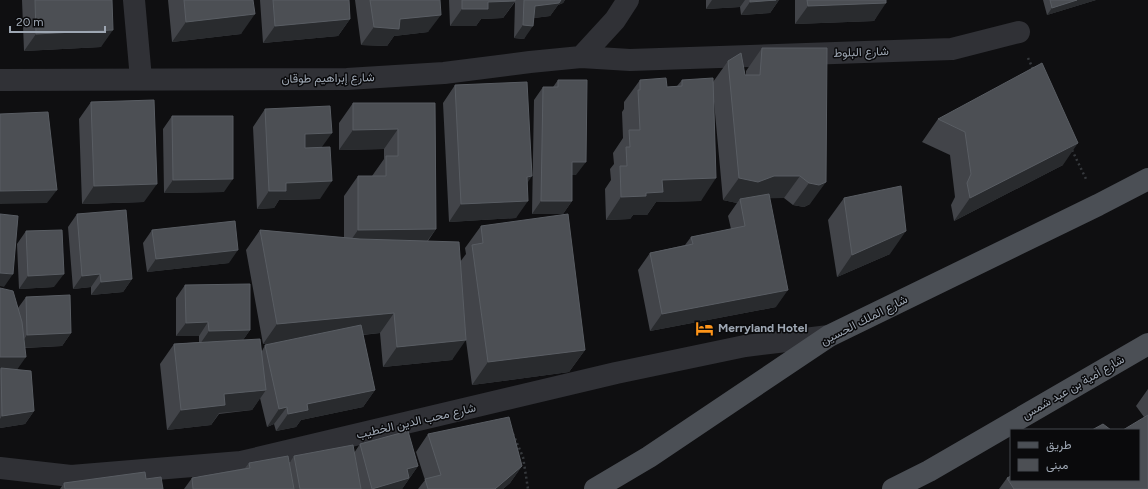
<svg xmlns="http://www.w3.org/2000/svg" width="1148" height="489" font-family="Figtree,Vazirmatn,sans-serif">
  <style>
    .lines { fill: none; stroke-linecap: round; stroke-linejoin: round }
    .path { stroke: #36393d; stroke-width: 2.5; stroke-dasharray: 2 3; stroke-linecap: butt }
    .minor { stroke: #303136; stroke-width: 22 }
    .major { stroke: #4b4f55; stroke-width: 22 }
    .wall { fill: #424449 }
    .shaded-wall { fill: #292b2e }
    .building { fill: #4c4f54; stroke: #595d63 }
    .labels { text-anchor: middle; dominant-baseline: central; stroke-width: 3; stroke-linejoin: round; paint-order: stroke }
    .street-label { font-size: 12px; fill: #9ea7b3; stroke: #0a0a0c }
    .poi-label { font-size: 12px; font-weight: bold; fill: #9ea7b3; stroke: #0a0a0c; text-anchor: start }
  </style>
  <rect width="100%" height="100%" fill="#0f0f11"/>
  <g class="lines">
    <path class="path" d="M 1028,58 L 1034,71
      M 1072,150 L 1086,179
      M 513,434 L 523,457 L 528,489"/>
    <path class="minor" d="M 134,0 L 141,79
      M 581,57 L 630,60 L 952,49 L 1019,32
      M 0,80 L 347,79 L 444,73 L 530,62 L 581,57 L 615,20 L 628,0
      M 0,468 L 71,476 L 241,462 L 616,373 L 745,346 L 829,336"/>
    <path class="major" d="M 595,489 L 649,457 L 829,336 L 1098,205 L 1148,179
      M 893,489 L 929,471 L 1148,344"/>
  </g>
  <path class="wall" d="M 22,0 L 112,0 L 101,47 L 24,51 Z
    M 168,0 L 253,0 L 241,34 L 172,42 Z
    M 260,0 L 349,0 L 350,19 L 338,36 L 263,43 Z
    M 355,0 L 440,0 L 428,32 L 394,36 L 387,46 L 361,45 Z
    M 449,0 L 565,0 L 563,3 L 558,5 L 550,16 L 534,18 L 524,39 L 514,38 L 515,2 L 503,18 L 481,19 L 476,26 L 450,26 Z
    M 706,0 L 779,0 L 770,13 L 741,15 L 740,7 L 706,9 Z
    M 795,0 L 886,0 L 874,21 L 795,24 Z
    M 1043,0 L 1096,0 L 1047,15 Z
    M 762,48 L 827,48 L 810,204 L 804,207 L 793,205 L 784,198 L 770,198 L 776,307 L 650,331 L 638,270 L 650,253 L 685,245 L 691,237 L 731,229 L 728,216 L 737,203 L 723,200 L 714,102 L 701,201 L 656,202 L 647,215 L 633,215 L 630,219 L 606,220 L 605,189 L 611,180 L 610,169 L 614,164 L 613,153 L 623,138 L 622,112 L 624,109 L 624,102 L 640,80 L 667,87 L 677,86 L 682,80 L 713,82 L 728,61 L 745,75 L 746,75 L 746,71 Z
    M 558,80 L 576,175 L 572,175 L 572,201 L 563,214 L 532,214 L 534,100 L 543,87 L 553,87 Z
    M 455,85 L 527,184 L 516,218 L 449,222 L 443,103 Z
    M 91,102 L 144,202 L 82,204 L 79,119 Z
    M 353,103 L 435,103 L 436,229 L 428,241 L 460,262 L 466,254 L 465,248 L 481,226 L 585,350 L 569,372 L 472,385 L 465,333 L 452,360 L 383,367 L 380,333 L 363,335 L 375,390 L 363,407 L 301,420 L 296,427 L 276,431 L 274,424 L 267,427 L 260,398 L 252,410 L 219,414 L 211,425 L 167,430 L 160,364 L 174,344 L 199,342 L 199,336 L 176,336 L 176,298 L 185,285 L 250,330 L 243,340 L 262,351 L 265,345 L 276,343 L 263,344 L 246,250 L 260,230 L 344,238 L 344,196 L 358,176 L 372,176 L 384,159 L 384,149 L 339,150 L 339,123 Z
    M 265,109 L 322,147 L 320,199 L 279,200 L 274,208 L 257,209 L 253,127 Z
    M 172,116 L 224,192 L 164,193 L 163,129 Z
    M 938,119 L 1063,165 L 954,221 L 951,205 L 955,197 L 950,155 L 922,142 Z
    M 844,198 L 890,254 L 837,277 L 828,220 Z
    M 77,214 L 132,279 L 123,292 L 91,295 L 91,287 L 73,289 L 68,227 Z
    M 152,230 L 229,263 L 147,272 L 143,243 Z
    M 26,231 L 54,287 L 19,289 L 17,244 Z
    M 0,288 L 18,308 L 26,297 L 71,333 L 62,346 L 25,348 L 17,369 L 34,411 L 25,424 L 0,428 Z
    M 1148,389 L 1148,489 L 999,489 L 1007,478 L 1139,480 L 1144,417 L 1136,406 Z
    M 428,434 L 522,466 L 510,483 L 503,489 L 418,489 L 425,480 L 416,452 Z
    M 360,444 L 418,466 L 402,489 L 184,489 L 192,478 L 245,468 L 249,463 L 290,462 L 294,456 L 354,453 Z
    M 146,479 L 163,489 L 60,489 L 64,483 Z"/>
  <path class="shaded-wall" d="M 559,0 L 565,0 L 563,3 L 558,5 L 550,16 L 526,19 L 535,6 Z
    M 712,0 L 745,0 L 740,7 L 706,9 Z
    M 779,0 L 770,13 L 741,15 L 750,2 Z
    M 1077,0 L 1096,0 L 1047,15 L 1052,8 Z
    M 515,1 L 503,18 L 481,19 L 476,26 L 450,26 L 462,9 L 488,2 Z
    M 886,3 L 874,21 L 795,24 L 808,6 Z
    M 255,14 L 241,34 L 172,42 L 186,22 Z
    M 441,15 L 428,32 L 394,36 L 387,46 L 361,45 L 374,27 L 400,19 Z
    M 350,19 L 338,36 L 263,43 L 275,26 Z
    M 523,25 L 533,26 L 524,39 L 514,38 Z
    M 113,30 L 101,47 L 24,51 L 36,34 Z
    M 398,129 L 384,149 L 339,150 L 353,130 Z
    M 332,133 L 319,151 L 293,152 L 305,134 Z
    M 1078,143 L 1063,165 L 954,221 L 970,198 Z
    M 572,162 L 586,162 L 576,175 L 563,175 Z
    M 532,176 L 520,194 L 527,177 Z
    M 774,176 L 800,176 L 784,198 L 740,199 L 737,203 L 723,200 L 739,178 Z
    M 716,178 L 701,201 L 656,202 L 647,215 L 633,215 L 630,219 L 606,220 L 621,197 L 646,193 L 662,180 Z
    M 233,179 L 224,192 L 164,193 L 173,180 Z
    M 332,181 L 320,199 L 279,200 L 274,208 L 257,209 L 269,191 L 286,183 Z
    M 826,182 L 810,204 L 804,207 L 793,205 L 809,183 Z
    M 157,184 L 144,202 L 82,204 L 94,186 Z
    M 57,190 L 47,203 L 0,204 L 0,191 Z
    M 528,201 L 516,218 L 449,222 L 461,204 Z
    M 541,201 L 572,201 L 563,214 L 532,214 Z
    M 436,229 L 421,249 L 344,250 L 358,230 Z
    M 906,231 L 890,254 L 837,277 L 852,255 Z
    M 238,250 L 229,263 L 147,272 L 156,259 Z
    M 0,273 L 13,274 L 4,287 L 0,286 Z
    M 64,274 L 54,287 L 19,289 L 28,276 Z
    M 100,274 L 91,287 L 73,289 L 82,276 Z
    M 132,279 L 123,292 L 91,295 L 101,282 Z
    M 788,290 L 776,307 L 650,331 L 662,314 Z
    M 394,313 L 380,333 L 263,344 L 277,324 Z
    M 208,322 L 199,336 L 176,336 L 186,323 Z
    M 250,330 L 241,343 L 200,344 L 209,331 Z
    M 71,333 L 62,346 L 18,348 L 27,335 Z
    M 466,340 L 452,360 L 383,367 L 397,347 Z
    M 585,350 L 569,372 L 472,385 L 488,362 Z
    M 0,357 L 26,357 L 14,374 L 1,368 L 0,370 Z
    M 266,390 L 252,410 L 219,413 L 211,425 L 167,430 L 181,410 L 224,394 Z
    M 375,390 L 363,407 L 301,420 L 296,427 L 276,431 L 288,414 L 307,404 Z
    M 287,407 L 274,424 L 267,427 L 279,409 Z
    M 34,411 L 25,424 L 0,428 L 0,419 L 2,416 Z
    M 418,466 L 402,489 L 372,489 L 407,469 Z
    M 522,466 L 510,483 L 503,489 L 495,489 Z"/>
  <path class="building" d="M 35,0 L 112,0 L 113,30 L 36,34 Z
    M 184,0 L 253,0 L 255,14 L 186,22 Z
    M 273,0 L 349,0 L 350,19 L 275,26 Z
    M 370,0 L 440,0 L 441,15 L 400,19 L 399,29 L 374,27 Z
    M 462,0 L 515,0 L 515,1 L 488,2 L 488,9 L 462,9 Z
    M 524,0 L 561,0 L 559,3 L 535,6 L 533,26 L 523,25 Z
    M 750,0 L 776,0 L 750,2 Z
    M 807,0 L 886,0 L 886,3 L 808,6 Z
    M 1050,0 L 1077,0 L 1052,8 Z
    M 762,48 L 827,48 L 826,182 L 819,185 L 809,183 L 800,176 L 774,176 L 758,182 L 739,178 L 728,61 L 741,53 L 745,75 L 760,75 Z
    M 1042,63 L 1078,143 L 970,198 L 967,183 L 971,174 L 965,132 L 938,119 Z
    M 666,78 L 667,87 L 682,86 L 682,80 L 713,78 L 716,178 L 662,180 L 663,192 L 646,193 L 646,196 L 621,197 L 620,166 L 627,166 L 626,147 L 630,147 L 629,130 L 640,130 L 638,90 L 640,90 L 640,80 Z
    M 558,80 L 587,80 L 586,162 L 572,162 L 572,201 L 541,201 L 543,87 L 558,87 Z
    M 527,82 L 532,176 L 527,177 L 528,201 L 461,204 L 455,85 Z
    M 154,100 L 157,184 L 94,186 L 91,102 Z
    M 353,103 L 435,103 L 436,229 L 358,230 L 358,176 L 386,176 L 386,156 L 398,156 L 398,129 L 353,130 Z
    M 330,106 L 332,133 L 305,134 L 305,148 L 330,147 L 332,181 L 286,183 L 286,191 L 269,191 L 265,109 Z
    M 48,112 L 57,190 L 0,191 L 0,114 Z
    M 172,116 L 233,116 L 233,179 L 173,180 Z
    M 901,186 L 906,231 L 852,255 L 844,198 Z
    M 769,194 L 788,290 L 662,314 L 650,253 L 693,244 L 691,237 L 745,226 L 740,199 Z
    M 126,210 L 132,279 L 101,282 L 100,274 L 82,276 L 77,214 Z
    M 0,214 L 18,216 L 13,274 L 0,273 Z
    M 568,214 L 585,350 L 488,362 L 472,245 L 483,243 L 481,226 Z
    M 235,221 L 238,250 L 156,259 L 152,230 Z
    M 62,230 L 64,274 L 28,276 L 26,231 Z
    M 260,230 L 360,239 L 459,242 L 466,340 L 397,347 L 394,313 L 277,324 Z
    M 250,284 L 250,330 L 209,331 L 208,322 L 186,323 L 185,285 Z
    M 0,288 L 13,291 L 22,322 L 26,357 L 0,357 Z
    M 70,295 L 71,333 L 27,335 L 26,297 Z
    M 361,325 L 375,390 L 307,404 L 308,410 L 288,414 L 287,407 L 279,409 L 265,345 Z
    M 260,339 L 266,390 L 224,394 L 225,405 L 181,410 L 174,344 Z
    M 1,368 L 31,371 L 34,411 L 2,416 Z
    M 1148,415 L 1148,489 L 1014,489 L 1007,478 L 1011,476 L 1011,480 L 1139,480 L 1139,430 L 1123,430 Z
    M 509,417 L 522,466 L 495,489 L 428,489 L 425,479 L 441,475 L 428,434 Z
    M 1103,424 L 1111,430 L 1092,430 Z
    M 408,431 L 418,466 L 407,469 L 409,478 L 372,489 L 360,444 Z
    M 353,445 L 361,489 L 300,489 L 294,456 Z
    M 288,456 L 294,489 L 193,489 L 192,478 L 250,468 L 249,463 Z
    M 145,472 L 146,479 L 161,477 L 163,489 L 65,489 L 64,483 Z"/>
  <defs>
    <symbol id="hotel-bare" viewBox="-9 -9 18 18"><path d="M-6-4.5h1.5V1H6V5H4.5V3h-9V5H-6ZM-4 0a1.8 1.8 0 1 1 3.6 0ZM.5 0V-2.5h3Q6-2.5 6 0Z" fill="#ff9519" stroke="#0a0a0c" stroke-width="2.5" paint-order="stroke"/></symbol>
  </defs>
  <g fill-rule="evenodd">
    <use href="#hotel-bare" x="692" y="316" width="25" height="25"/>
  </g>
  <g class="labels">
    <g class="street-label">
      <text transform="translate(861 52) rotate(-2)">شارع البلوط</text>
      <text transform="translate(328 78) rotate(-1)">شارع إبراهيم طوقان</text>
      <text transform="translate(864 320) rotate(-27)">شارع الملك الحسين</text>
      <text transform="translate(1073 387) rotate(-30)">شارع أمية بن عبد شمس</text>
      <text transform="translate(416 421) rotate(-13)">شارع محب الدين الخطيب</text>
    </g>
    <g class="poi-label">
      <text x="718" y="328">Merryland Hotel</text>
    </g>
  </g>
  <rect x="1010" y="429" width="130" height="52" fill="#0a0a0c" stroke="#45494f"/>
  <rect x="1018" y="442" width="20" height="6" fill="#4b4f55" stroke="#45494f"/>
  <text x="1046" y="449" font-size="12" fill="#9ea7b3">طريق</text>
  <rect x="1018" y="459" width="20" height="12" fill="#4c4f54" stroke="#45494f"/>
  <text x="1046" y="469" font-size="12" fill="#9ea7b3">مبنى</text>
  <path d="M10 26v6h95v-6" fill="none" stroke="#9ea7b3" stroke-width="2"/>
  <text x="16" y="26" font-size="12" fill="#9ea7b3" stroke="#0a0a0c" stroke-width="3" paint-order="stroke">20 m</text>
</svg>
